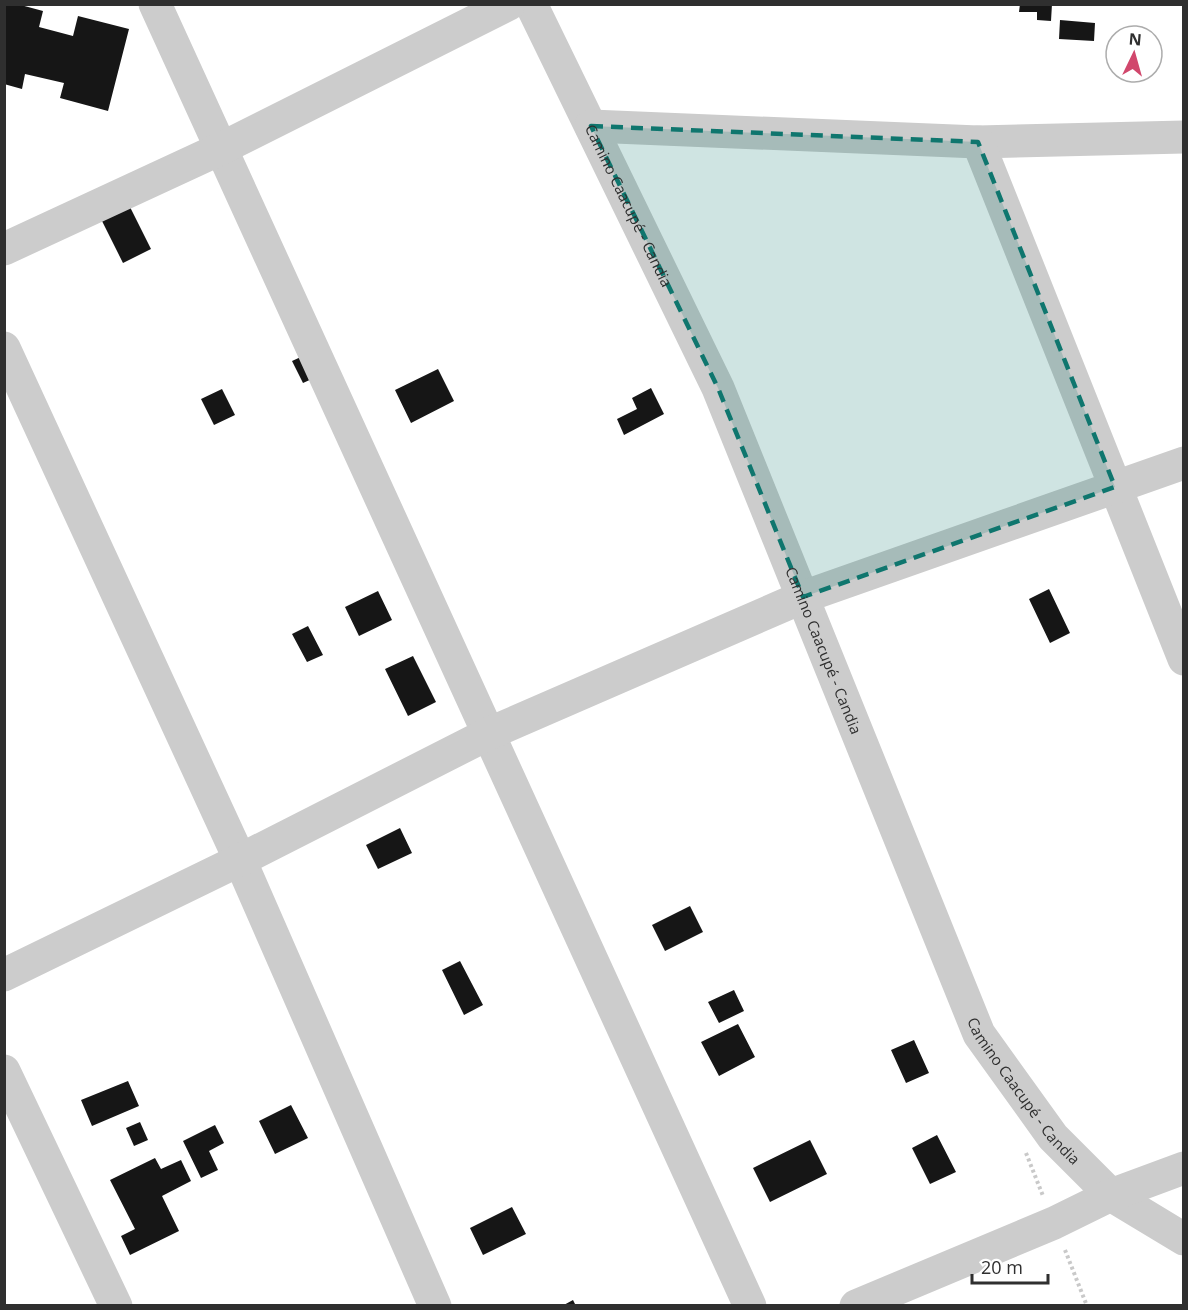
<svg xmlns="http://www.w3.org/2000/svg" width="1188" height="1310" font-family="'Open Sans',sans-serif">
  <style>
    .building { fill: #161616 }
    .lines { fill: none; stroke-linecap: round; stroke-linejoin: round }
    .path { stroke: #c9c9c9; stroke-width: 4; stroke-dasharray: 3 3; stroke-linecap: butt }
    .minor { stroke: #ccc; stroke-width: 33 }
    .marked { fill: #0f766e; fill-opacity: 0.2; stroke: #0f766e; stroke-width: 4.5; stroke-dasharray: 12 8; stroke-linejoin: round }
    .labels { text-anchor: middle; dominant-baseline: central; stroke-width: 6; stroke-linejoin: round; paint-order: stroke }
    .street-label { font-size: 15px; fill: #2f2f2f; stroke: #fff }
  </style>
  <rect width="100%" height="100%" fill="#fff"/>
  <path class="building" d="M 4,4 L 17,4 L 43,11 L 39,27 L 73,36 L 78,16 L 129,29 L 108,111 L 60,98 L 64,83 L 25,74 L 22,89 L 4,84 Z
    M 1020,4 L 1052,4 L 1051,21 L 1037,20 L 1037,12 L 1019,12 Z
    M 1060,20 L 1095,23 L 1094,41 L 1059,39 Z
    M 129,205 L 151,249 L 123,263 L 101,219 Z
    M 303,356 L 314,378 L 303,383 L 292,361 Z
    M 438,369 L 454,401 L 411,423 L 395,390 Z
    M 651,388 L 664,414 L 624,435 L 617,419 L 637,409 L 632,398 Z
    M 222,389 L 235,415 L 214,425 L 201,399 Z
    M 1049,589 L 1070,633 L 1050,643 L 1029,599 Z
    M 378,591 L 392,620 L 359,636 L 345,607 Z
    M 308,626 L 323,655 L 307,662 L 292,634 Z
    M 413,656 L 436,702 L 408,716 L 385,669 Z
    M 400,828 L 412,853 L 378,869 L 366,845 Z
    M 690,906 L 703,932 L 665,951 L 652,925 Z
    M 460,961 L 483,1005 L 464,1015 L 442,970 Z
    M 734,990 L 744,1011 L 719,1023 L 708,1002 Z
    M 738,1024 L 755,1057 L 719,1076 L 701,1042 Z
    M 914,1040 L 929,1073 L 906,1083 L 891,1050 Z
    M 128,1081 L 139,1106 L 92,1126 L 81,1100 Z
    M 291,1105 L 308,1138 L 275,1154 L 259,1121 Z
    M 140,1122 L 148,1140 L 134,1146 L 126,1128 Z
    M 215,1125 L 224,1143 L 209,1151 L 218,1170 L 201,1178 L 183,1141 Z
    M 937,1135 L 956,1172 L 930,1184 L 912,1148 Z
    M 810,1140 L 827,1174 L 770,1202 L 753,1168 Z
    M 155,1158 L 161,1169 L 181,1160 L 191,1181 L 162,1196 L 179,1231 L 130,1255 L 121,1236 L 135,1229 L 110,1180 Z
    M 512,1207 L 526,1234 L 483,1255 L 470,1228 Z
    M 573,1300 L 576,1306 L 562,1306 Z"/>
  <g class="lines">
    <path class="path" d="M 1026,1153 L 1043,1196
      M 1065,1250 L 1087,1306"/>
    <g class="minor">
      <path d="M 155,4 L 750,1306"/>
      <path id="s1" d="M 531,4 L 718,388 L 979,1034 L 1053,1137 L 1111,1195 L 1184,1239"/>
      <path d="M 591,126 L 978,142 L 1184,137"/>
      <path d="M 978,142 L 1184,659"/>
      <path d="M 4,249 L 220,149 L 509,4"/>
      <path d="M 4,348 L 240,860 L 435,1306"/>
      <path d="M 4,975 L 240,860 L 488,734 L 803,597 L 1184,463"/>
      <path d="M 4,1071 L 116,1306"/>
      <path d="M 856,1306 L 1054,1223 L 1111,1195 L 1184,1168"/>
    </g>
  </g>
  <path class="marked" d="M 591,126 L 978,142 L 1115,487 L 803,597 L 718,388 Z"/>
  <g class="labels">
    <g class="street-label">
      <text stroke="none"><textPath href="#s1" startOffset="224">Camino Caacupé - Candia</textPath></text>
      <text stroke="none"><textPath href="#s1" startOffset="710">Camino Caacupé - Candia</textPath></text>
      <text stroke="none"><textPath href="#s1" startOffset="1196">Camino Caacupé - Candia</textPath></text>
    </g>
  </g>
  <rect width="1188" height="1310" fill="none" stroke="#2f2f2f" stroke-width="12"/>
  <g transform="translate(1134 54) rotate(5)"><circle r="28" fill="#ffffff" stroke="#acacac" stroke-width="1.5"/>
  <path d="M0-4.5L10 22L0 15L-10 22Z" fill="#d1476c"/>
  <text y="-9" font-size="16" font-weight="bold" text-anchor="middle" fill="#2f2f2f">N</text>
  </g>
  <path d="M972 1274v9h76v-9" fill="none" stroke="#2f2f2f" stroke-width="3"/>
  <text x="981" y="1274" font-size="18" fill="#2f2f2f" stroke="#ffffff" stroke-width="4.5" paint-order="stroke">20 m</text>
</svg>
